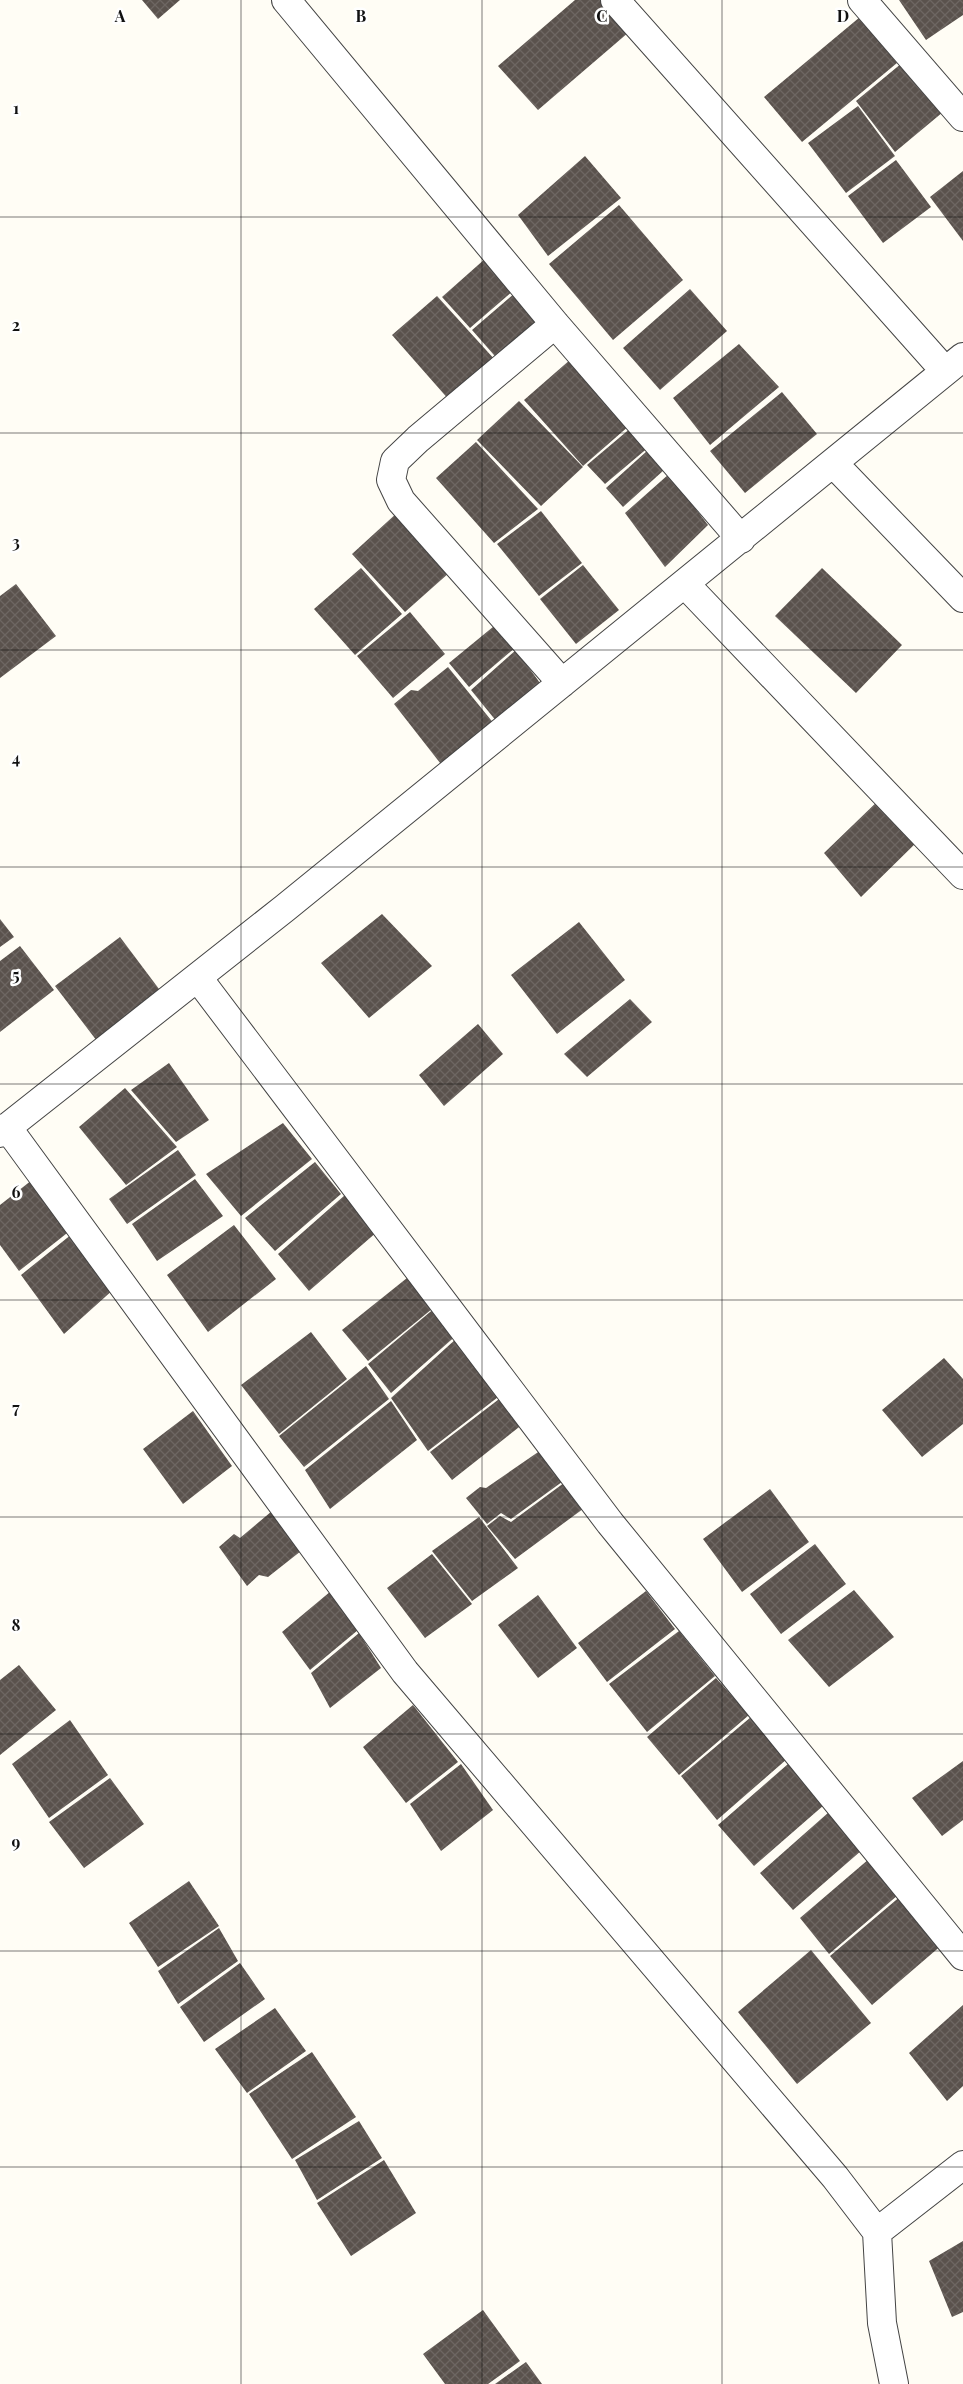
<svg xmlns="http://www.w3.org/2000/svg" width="963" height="2384" font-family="'Playfair Display',serif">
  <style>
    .building { fill: url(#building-cross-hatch) }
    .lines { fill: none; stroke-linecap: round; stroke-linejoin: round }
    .minor-casing { stroke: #444; stroke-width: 30 }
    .minor { stroke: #fff; stroke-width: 28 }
    .grid { fill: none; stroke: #111; stroke-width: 1; stroke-opacity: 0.55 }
    .grid-label { font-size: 16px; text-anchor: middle; font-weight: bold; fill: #111; stroke: #fff; stroke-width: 5; stroke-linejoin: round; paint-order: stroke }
  </style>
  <defs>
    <pattern id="building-cross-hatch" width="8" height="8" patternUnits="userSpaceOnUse" patternTransform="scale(1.25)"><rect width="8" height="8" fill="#5a524d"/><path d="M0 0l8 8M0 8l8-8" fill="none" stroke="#6d6662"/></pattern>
  </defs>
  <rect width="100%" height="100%" fill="#fffdf5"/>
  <path class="building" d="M 142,0 L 180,0 L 158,19 Z
    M 575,0 L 602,0 L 629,32 L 538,110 L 498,66 Z
    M 899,0 L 963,0 L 963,15 L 926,40 Z
    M 860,17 L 897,63 L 802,142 L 764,97 Z
    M 902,63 L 943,112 L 895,152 L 856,101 Z
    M 858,106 L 895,156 L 846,193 L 808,143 Z
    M 585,156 L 621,198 L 548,256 L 518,215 Z
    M 896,160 L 931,207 L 883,243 L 848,196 Z
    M 963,171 L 963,241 L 930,197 Z
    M 619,205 L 683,280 L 613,340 L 549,264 Z
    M 486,258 L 514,290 L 470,328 L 442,297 Z
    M 690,289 L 727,331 L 660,390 L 623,348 Z
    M 515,293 L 544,326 L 501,363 L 472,330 Z
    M 437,296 L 496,361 L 450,401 L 392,335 Z
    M 739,344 L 779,387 L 710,445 L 673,398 Z
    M 571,359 L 630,425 L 583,466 L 524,400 Z
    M 782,392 L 817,434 L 745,493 L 710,451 Z
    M 519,401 L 583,467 L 541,506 L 477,440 Z
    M 632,427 L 650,446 L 605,484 L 587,465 Z
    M 476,442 L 538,509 L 494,543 L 436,478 Z
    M 647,451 L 664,470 L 623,507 L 606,488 Z
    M 669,474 L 708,525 L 665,567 L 625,513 Z
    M 541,511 L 582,563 L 539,596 L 497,544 Z
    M 398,512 L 450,572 L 405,612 L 352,554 Z
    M 583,565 L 619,610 L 576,644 L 540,599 Z
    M 361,568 L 402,614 L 355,655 L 314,609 Z
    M 822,568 L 902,645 L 856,693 L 775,616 Z
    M 16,584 L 56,636 L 0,678 L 0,596 Z
    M 410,612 L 445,654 L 393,698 L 357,656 Z
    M 499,622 L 516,647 L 469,687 L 449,663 Z
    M 516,650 L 540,683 L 497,722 L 471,690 Z
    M 448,667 L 495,725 L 444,768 L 394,704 L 411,690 L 418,691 Z
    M 882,797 L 921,838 L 861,897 L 824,853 Z
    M 382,914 L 432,966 L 369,1018 L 321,963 Z
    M 0,919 L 14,937 L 0,947 Z
    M 579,922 L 625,980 L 557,1034 L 511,975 Z
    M 120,937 L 165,997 L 100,1045 L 55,986 Z
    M 20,946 L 54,990 L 0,1032 L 0,961 Z
    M 630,999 L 652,1022 L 587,1077 L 564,1054 Z
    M 478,1024 L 503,1054 L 444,1106 L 419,1075 Z
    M 169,1063 L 209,1120 L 176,1142 L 131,1090 Z
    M 125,1088 L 177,1147 L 126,1185 L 79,1127 Z
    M 283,1123 L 312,1159 L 241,1216 L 206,1174 Z
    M 178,1150 L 196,1175 L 127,1224 L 109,1199 Z
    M 315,1162 L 341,1194 L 275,1251 L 245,1218 Z
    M 195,1179 L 223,1216 L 157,1261 L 132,1224 Z
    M 32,1180 L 71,1230 L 19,1271 L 0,1245 L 0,1205 Z
    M 345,1195 L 378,1231 L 309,1291 L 278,1254 Z
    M 234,1225 L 276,1279 L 208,1332 L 167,1275 Z
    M 72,1234 L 115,1288 L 64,1334 L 21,1275 Z
    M 412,1274 L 437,1305 L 368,1361 L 342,1330 Z
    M 436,1307 L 459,1333 L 391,1393 L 368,1364 Z
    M 311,1332 L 347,1379 L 279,1434 L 241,1385 Z
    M 457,1338 L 502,1394 L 428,1451 L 391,1398 Z
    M 944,1358 L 963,1379 L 963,1424 L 922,1457 L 882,1410 Z
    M 366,1366 L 389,1399 L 304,1467 L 279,1436 Z
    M 507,1393 L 528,1420 L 452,1480 L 430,1452 Z
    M 391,1401 L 417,1440 L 330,1509 L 305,1470 Z
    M 193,1411 L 232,1466 L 183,1504 L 143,1449 Z
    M 544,1448 L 566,1479 L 511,1519 L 501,1513 L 487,1524 L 466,1498 L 480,1487 L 486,1488 Z
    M 568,1480 L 587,1506 L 515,1559 L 487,1526 L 500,1516 L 511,1522 Z
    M 770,1489 L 809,1542 L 742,1592 L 703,1539 Z
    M 272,1511 L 301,1551 L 268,1577 L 259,1575 L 247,1586 L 219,1547 L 234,1534 L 240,1538 Z
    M 479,1517 L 518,1568 L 472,1601 L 432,1551 Z
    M 815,1544 L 846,1584 L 781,1634 L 750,1594 Z
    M 432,1554 L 472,1604 L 425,1638 L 387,1588 Z
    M 854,1590 L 894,1637 L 829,1687 L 788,1640 Z
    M 331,1591 L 358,1630 L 310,1670 L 282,1632 Z
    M 646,1591 L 675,1629 L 607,1682 L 578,1643 Z
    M 538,1595 L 577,1648 L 538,1678 L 498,1625 Z
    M 679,1631 L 715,1676 L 647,1732 L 609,1684 Z
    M 359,1633 L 381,1668 L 330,1708 L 311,1673 Z
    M 19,1665 L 56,1710 L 0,1755 L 0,1680 Z
    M 716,1678 L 749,1715 L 679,1775 L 647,1737 Z
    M 413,1705 L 458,1762 L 406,1803 L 363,1747 Z
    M 751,1717 L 787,1759 L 717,1820 L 681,1776 Z
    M 70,1720 L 108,1775 L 49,1818 L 12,1764 Z
    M 963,1761 L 963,1820 L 942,1836 L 912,1798 Z
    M 461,1764 L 493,1810 L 441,1851 L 410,1804 Z
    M 788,1764 L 824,1805 L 754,1866 L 718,1825 Z
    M 110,1778 L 144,1824 L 84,1868 L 49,1822 Z
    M 829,1812 L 862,1850 L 793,1910 L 760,1873 Z
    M 869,1859 L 898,1895 L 829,1954 L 800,1918 Z
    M 189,1881 L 219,1926 L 158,1967 L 129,1923 Z
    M 902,1895 L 943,1944 L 872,2005 L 830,1956 Z
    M 219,1928 L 238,1961 L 178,2004 L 158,1971 Z
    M 811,1950 L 871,2023 L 797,2084 L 738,2012 Z
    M 240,1963 L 265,1999 L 204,2042 L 180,2007 Z
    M 963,2005 L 963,2086 L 947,2101 L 909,2053 Z
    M 275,2008 L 306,2051 L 247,2093 L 215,2049 Z
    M 312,2052 L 356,2117 L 292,2159 L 249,2094 Z
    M 359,2121 L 382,2158 L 317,2200 L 295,2160 Z
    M 384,2160 L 416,2213 L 351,2256 L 317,2203 Z
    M 963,2241 L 963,2312 L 952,2317 L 929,2261 Z
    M 483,2310 L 520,2361 L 488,2384 L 445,2384 L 423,2354 Z
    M 526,2362 L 542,2384 L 495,2384 Z"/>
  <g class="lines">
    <defs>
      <path id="minor" d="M 286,0 L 555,324 L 741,539
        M 615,0 L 945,371
        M 862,0 L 963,117
        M 555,324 L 418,439 L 395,461 L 391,480 L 401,501 L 562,683
        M 834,464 L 963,598
        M 685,584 L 963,875
        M 198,978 L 610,1523 L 963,1956
        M 7,1127 L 405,1672 L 835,2177 L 877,2232 L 882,2323 L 894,2384
        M 0,1133 L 285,908 L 963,357
        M 877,2232 L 963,2165"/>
    </defs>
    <use href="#minor" class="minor-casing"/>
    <use href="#minor" class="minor"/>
  </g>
  <path class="grid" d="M 241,0 L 241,2384M 482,0 L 482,2384M 722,0 L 722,2384M 0,217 L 963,217M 0,433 L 963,433M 0,650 L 963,650M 0,867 L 963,867M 0,1084 L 963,1084M 0,1300 L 963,1300M 0,1517 L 963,1517M 0,1734 L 963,1734M 0,1951 L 963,1951M 0,2167 L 963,2167"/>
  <g class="grid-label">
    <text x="120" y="22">A</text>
    <text x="361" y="22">B</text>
    <text x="602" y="22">C</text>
    <text x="843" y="22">D</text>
    <text x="16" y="114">1</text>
    <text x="16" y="331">2</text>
    <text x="16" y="548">3</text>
    <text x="16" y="764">4</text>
    <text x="16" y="981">5</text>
    <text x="16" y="1198">6</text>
    <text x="16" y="1414">7</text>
    <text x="16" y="1631">8</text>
    <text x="16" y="1848">9</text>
  </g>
</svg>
